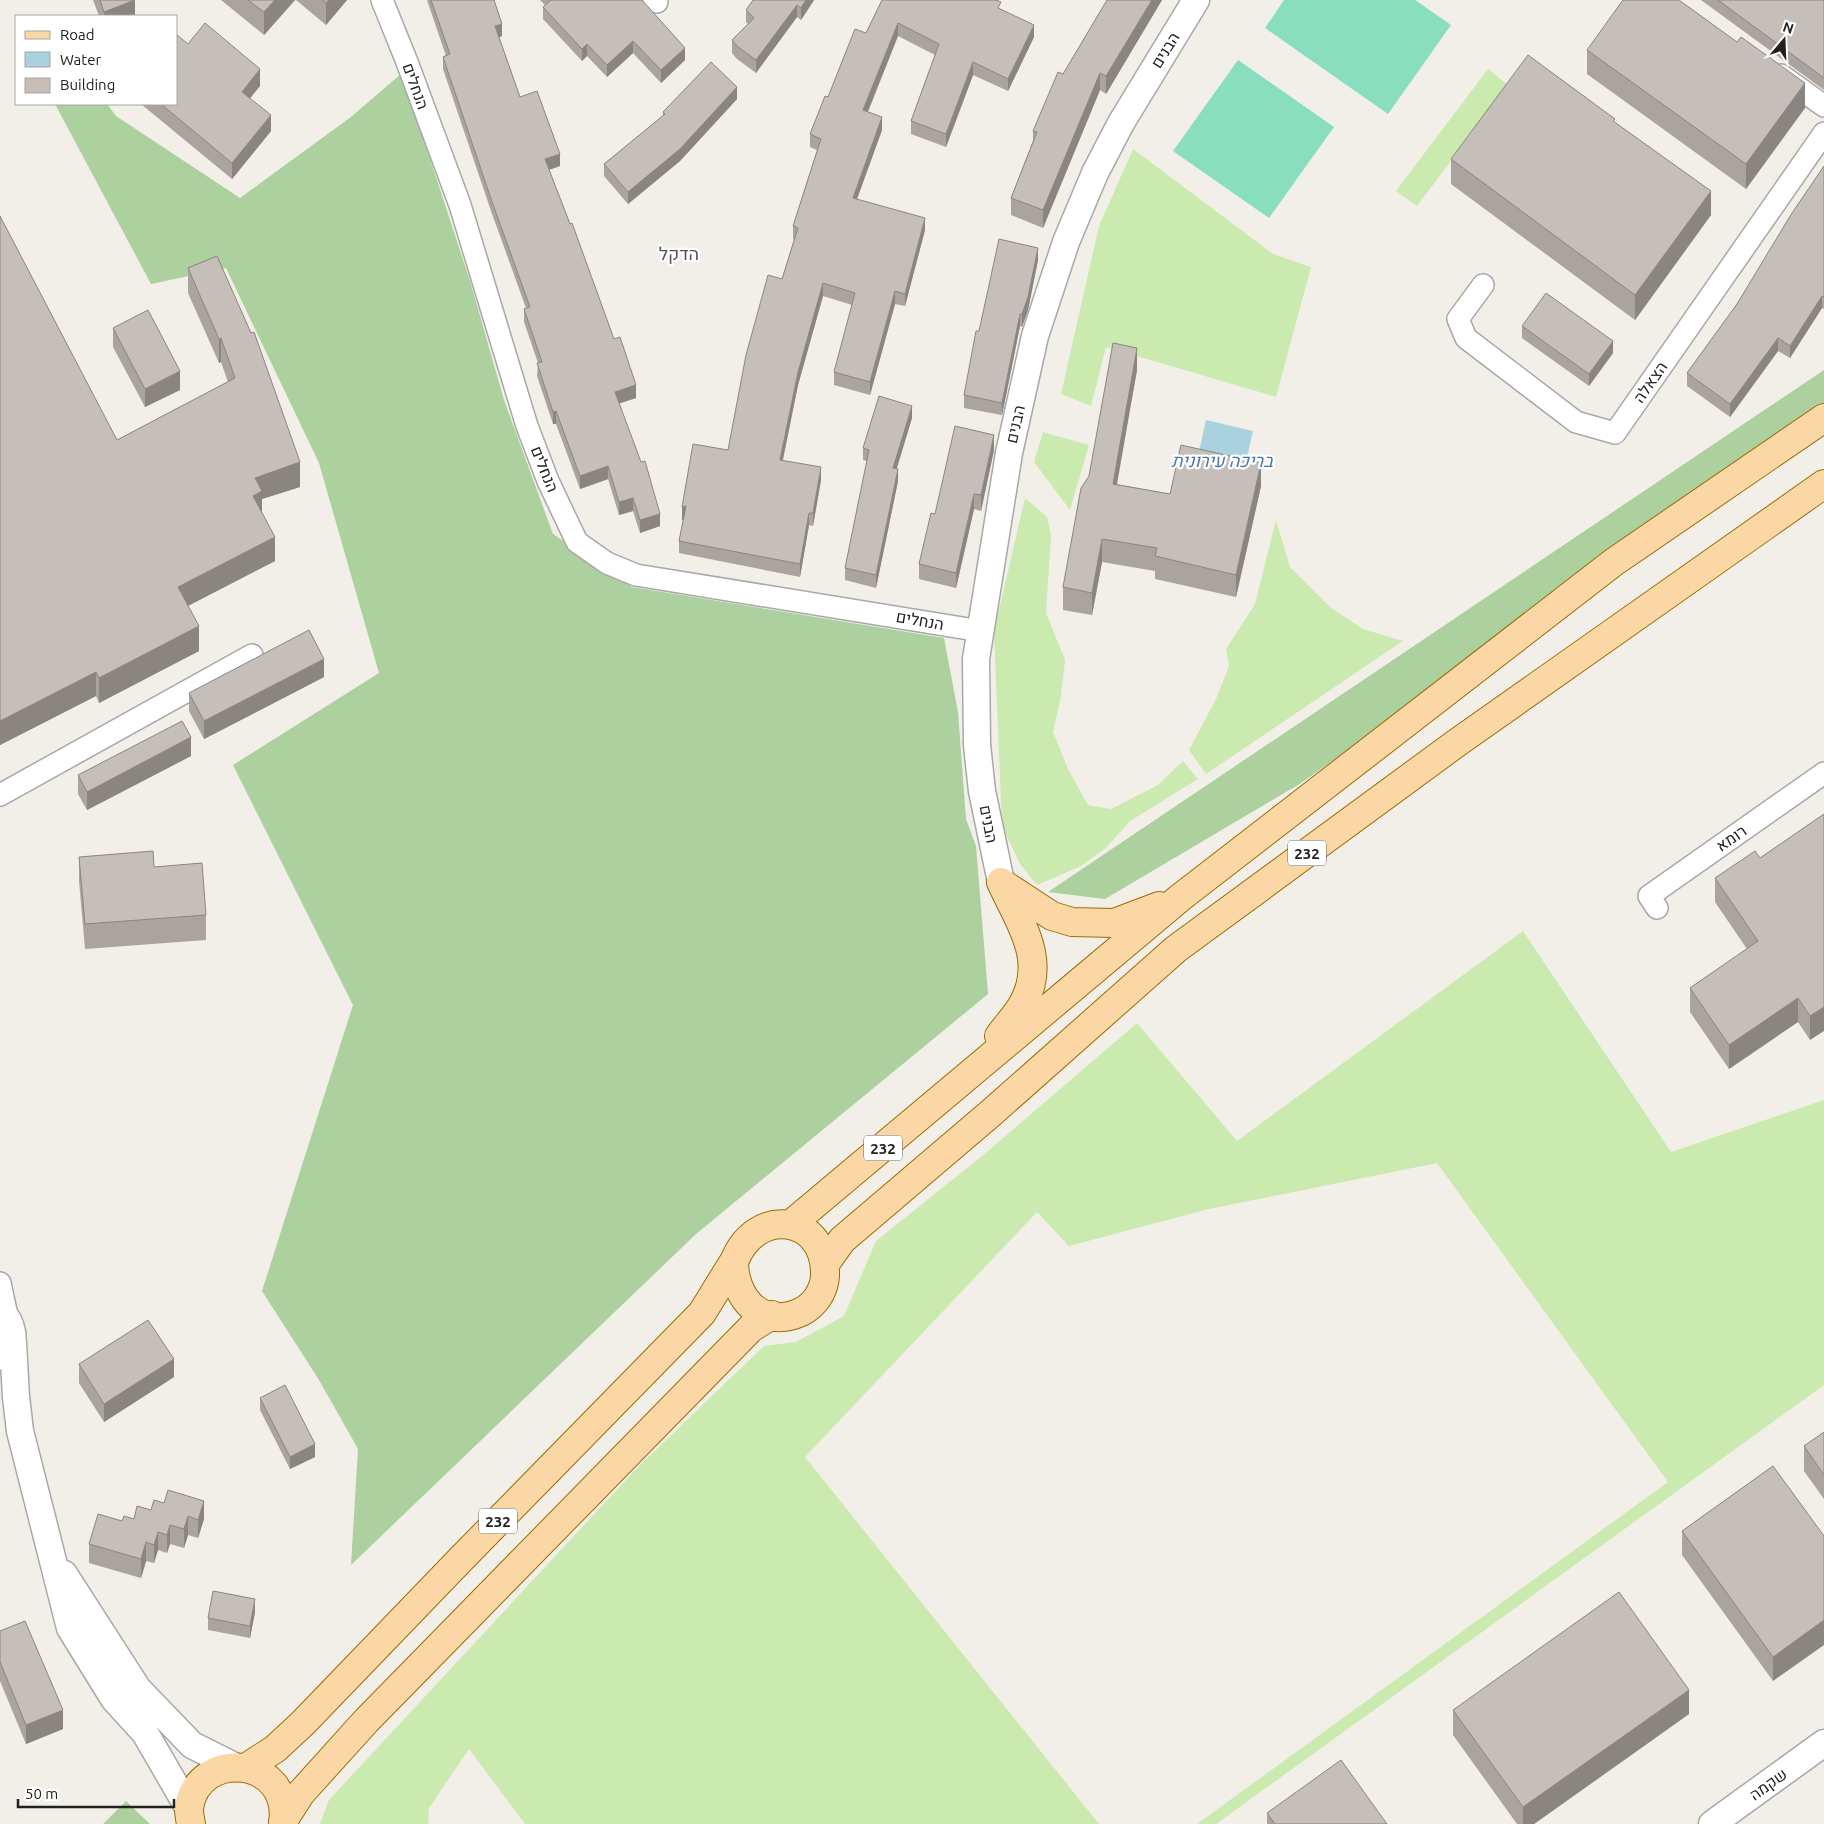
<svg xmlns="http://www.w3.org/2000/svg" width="1824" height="1824" font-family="Ubuntu,Heebo,sans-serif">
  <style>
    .grass { fill: #cbeab0 }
    .forest { fill: #acd09e }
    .pitch { fill: #89debf }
    .water { fill: #aad1de }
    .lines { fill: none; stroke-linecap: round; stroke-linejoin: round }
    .minor-casing { stroke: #a8a8a8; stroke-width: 24 }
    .tertiary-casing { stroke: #a8a8a8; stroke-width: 29 }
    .primary-casing { stroke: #9c6c03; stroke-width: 30 }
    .minor { stroke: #fff; stroke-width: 21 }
    .tertiary { stroke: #fff; stroke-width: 26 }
    .primary { stroke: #fad7a5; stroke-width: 28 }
    .wall { fill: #aaa39e }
    .shaded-wall { fill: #8b8581 }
    .building { fill: #c6beb8; stroke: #8b8581 }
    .labels { text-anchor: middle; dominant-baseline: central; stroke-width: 4.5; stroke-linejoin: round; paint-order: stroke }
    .shield { fill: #fff; stroke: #646464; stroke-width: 1 }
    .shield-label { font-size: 15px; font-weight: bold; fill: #212121 }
    .street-label { font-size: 16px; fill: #212121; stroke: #fff }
    .neighbourhood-label { font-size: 18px; fill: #545454; stroke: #fff }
    .water-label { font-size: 18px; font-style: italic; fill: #4b79a9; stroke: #fff }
  </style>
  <rect width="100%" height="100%" fill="#f1efe8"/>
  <path class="grass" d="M 1488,69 L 1508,85 L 1417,206 L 1396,191 Z
    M 1133,149 L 1273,254 L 1311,267 L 1276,397 L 1106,347 L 1091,406 L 1061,394 L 1099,226 Z
    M 1043,432 L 1089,445 L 1070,510 L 1034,462 Z
    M 1025,498 L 1047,517 L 1051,535 L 1046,613 L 1065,660 L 1061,696 L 1053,732 L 1068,769 L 1088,805 L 1111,809 L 1158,785 L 1183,761 L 1198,779 L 1130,821 L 1106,848 L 1079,867 L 1037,885 L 1020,864 L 1002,826 L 994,632 Z
    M 1276,520 L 1290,567 L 1331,608 L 1363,629 L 1403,641 L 1206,774 L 1189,750 L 1216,699 L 1229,666 L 1226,649 L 1255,604 Z
    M 1523,931 L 1671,1152 L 1824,1100 L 1824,1385 L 1216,1824 L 1197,1824 L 1668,1482 L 1437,1163 L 1209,1209 L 1069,1246 L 1037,1212 L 805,1457 L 1099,1824 L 525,1824 L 469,1749 L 429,1808 L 428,1824 L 320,1824 L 329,1800 L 637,1468 L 764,1346 L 796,1342 L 844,1316 L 876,1241 L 987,1152 L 1137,1023 L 1237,1141 Z"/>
  <path class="forest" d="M 402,73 L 471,284 L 504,400 L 553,534 L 632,587 L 944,638 L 958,712 L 966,819 L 976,846 L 988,994 L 696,1234 L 351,1565 L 358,1449 L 319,1380 L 262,1291 L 353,1005 L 233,765 L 379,673 L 319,463 L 226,268 L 151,284 L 55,104 L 107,104 L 116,116 L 240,198 L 351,117 Z
    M 1824,370 L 1824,419 L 1298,785 L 1105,899 L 1048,892 Z
    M 126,1801 L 150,1824 L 103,1824 Z"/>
  <path class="pitch" d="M 1284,0 L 1415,0 L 1451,25 L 1388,114 L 1265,28 Z
    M 1238,60 L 1334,127 L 1269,218 L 1173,151 Z"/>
  <path class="water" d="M 1206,420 L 1253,431 L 1218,585 L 1172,574 Z"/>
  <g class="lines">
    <defs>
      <path id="minor" d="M 382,0 L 407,62 L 460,205 L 527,426 L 548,481 L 577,542 L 607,563 L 636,575 L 981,631
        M 654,0 L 657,2
        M 1781,75 L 1824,106
        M 1483,285 L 1458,319 L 1466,338 L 1576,422 L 1615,433 L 1824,133
        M 0,795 L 252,655
        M 1657,908 L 1649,896 L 1824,773
        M 0,1283 L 7,1316"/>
      <path id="tertiary" d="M 1001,882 L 982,791 L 977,745 L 976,659 L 1009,453 L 1035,336 L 1066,242 L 1095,173 L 1121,123 L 1196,0
        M 0,1309 C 13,1323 17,1341 7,1358
        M 13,1343 L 16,1397 L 20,1431 L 70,1628 L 114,1699 L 145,1733 L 189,1809
        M 64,1574 L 138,1689 L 192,1745 L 236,1767
        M 1712,1824 L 1824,1743"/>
      <path id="primary" d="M 1003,884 L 1052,916 L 1072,922 L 1114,923 L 1159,906
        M 999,1036 C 1007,1025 1018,1014 1024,1002 C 1047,958 1019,922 1001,882
        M 790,1225 L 1181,897 L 1614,562 L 1824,418
        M 825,1264 L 842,1240 L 991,1113 L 1176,949 L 1458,742 L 1824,484
        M 247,1767 L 275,1749 L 303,1723 L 462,1558 L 702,1313 L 734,1261 L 734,1262 C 755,1205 827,1215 825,1276 C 824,1291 815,1305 801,1312 C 761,1330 734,1298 734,1261
        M 283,1821 L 301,1793 L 366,1721 L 751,1328 L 772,1315
        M 191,1824 C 190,1819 189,1813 189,1808 C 198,1747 293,1757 283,1824"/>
    </defs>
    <use href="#minor" class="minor-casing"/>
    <use href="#tertiary" class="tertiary-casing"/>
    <use href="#primary" class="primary-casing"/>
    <use href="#minor" class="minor"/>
    <use href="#tertiary" class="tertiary"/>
    <use href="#primary" class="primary"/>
  </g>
  <path class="wall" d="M 93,0 L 135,0 L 135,16 L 99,16 Z
    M 221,0 L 295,0 L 264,35 Z
    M 296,0 L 347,0 L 326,25 Z
    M 427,0 L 494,0 L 502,36 L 499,37 L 520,97 L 560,166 L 549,170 L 636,398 L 619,403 L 660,526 L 640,533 L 633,511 L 619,515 L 608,479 L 580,489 L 556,424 L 553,424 L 537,376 L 538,363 L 524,322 L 524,309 L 526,308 L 491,211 L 443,69 L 443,57 L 446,56 Z
    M 540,0 L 642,0 L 685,60 L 661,83 L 633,53 L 607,77 L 587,56 L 582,61 L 543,19 L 543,7 L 545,5 Z
    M 814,0 L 801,20 L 797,17 L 756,73 L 737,59 L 732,53 L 732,40 L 748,24 L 746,22 L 746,10 Z
    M 882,0 L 1001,9 L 1034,37 L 1008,91 L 973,75 L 946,147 L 911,134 L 911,121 L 935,55 L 898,36 L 868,112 L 882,130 L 857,199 L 925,230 L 905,306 L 895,304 L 870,395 L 834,385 L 834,372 L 852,305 L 823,296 L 798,385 L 783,460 L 821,480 L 813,526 L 809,525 L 800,577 L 679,553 L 679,541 L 683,520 L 682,520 L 728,450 L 794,240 L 793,239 L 793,226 L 817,150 L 810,147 L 810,134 L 828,97 L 866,33 Z
    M 1107,0 L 1162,0 L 1106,94 L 1100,90 L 1043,228 L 1011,215 L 1011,198 L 1033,141 L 1033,131 L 1063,74 Z
    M 1701,0 L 1824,0 L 1824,90 Z
    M 1737,42 L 1805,108 L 1746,189 L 1587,74 L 1587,50 Z
    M 188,44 L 260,86 L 250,98 L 271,131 L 232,179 L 141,104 L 176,104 Z
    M 737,99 L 680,161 L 628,204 L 604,176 L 604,164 L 663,116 L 663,112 Z
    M 1615,123 L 1711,215 L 1635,320 L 1451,184 L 1451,159 Z
    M 1824,166 L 1824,309 L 1822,308 L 1790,358 L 1778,351 L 1730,417 L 1687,386 L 1687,373 L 1737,304 Z
    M 1038,260 L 1028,310 L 1022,327 L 1020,326 L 1002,415 L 964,408 L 964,395 L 979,331 Z
    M 188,268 L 300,487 L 262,499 L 262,514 L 275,561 L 188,606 L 199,651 L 99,703 L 96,696 L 0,745 L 117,440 L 228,382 L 221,362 L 219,363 L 188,293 Z
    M 1522,326 L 1613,353 L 1589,386 L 1522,338 Z
    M 113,328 L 180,390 L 145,407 L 113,347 Z
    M 1137,370 L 1116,484 L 1170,494 L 1261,486 L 1236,597 L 1155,579 L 1155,571 L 1102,562 L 1092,615 L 1063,610 L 1063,587 L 1089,476 Z
    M 912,418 L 897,468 L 898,481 L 876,588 L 845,580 L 845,568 L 867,461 L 863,460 L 863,448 Z
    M 994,450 L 981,511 L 974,509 L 956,588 L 919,579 L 919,564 L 935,514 Z
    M 324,677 L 204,739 L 189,711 L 189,693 Z
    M 191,756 L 87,810 L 78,794 L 78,775 Z
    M 1824,814 L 1810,1040 L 1798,1022 L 1729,1069 L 1690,1012 L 1690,988 L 1747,949 L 1715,902 L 1715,878 L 1760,858 Z
    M 79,857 L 154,867 L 206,915 L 206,940 L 85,949 L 79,881 Z
    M 79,1364 L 174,1377 L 104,1422 L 79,1383 Z
    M 260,1398 L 315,1457 L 290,1469 L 260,1410 Z
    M 1824,1432 L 1824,1499 L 1804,1471 L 1804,1446 Z
    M 1773,1466 L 1773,1681 L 1682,1555 L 1682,1531 Z
    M 151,1510 L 204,1519 L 198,1538 L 188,1535 L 184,1548 L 170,1544 L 167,1553 L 158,1550 L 154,1563 L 146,1561 L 141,1578 L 89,1563 L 89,1544 L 122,1521 L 134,1519 Z
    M 255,1612 L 250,1638 L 208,1630 L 208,1618 Z
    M 0,1631 L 63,1729 L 26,1744 L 0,1681 Z
    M 1453,1710 L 1689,1714 L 1534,1824 L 1517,1824 L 1453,1735 Z
    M 1267,1813 L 1387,1824 L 1267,1824 Z"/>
  <path class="shaded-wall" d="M 135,0 L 135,16 L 104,16 L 104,12 Z
    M 275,0 L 295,0 L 264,35 L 264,12 Z
    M 329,0 L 347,0 L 326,25 L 326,3 Z
    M 806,0 L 814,0 L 801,20 L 801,8 Z
    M 1152,0 L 1162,0 L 1106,94 L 1106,76 Z
    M 797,5 L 797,17 L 756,73 L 756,60 Z
    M 898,23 L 898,36 L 863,123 L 863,110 Z
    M 502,24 L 502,36 L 495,39 L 495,26 Z
    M 1034,25 L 1034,37 L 1008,91 L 1008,79 Z
    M 633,41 L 633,53 L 607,77 L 607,65 Z
    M 587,44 L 587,56 L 582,61 L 582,49 Z
    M 685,48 L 685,60 L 661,83 L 661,70 Z
    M 973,62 L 973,75 L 946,147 L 946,134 Z
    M 260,69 L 260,86 L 242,108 L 242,92 Z
    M 1100,73 L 1100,90 L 1043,228 L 1043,210 Z
    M 1805,83 L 1805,108 L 1746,189 L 1746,164 Z
    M 737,87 L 737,99 L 680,161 L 628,204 L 628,192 Z
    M 271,115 L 271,131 L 232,179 L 232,163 Z
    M 882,117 L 882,130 L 853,210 L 853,198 Z
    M 560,154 L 560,166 L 545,171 L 545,159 Z
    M 1711,191 L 1711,215 L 1635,320 L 1635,295 Z
    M 925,218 L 925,230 L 905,306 L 905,294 Z
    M 1038,248 L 1038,260 L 1028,310 L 1022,327 L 1022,314 Z
    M 823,283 L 823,296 L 798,385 L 780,473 L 780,460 L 798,372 Z
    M 895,291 L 895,304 L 870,395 L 870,382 Z
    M 1822,296 L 1822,308 L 1790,358 L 1790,346 Z
    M 1020,314 L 1020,326 L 1002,415 L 1002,403 Z
    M 221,338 L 221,362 L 219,363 L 219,339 Z
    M 1778,338 L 1778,351 L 1730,417 L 1730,404 Z
    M 1613,341 L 1613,353 L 1589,386 L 1589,374 Z
    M 1137,348 L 1137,370 L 1113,507 L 1113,484 Z
    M 180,371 L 180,390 L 145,407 L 145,389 Z
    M 636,385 L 636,398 L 615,405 L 615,392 Z
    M 912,406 L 912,418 L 893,480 L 893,468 Z
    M 556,411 L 556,424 L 553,424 L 553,412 Z
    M 994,435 L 994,450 L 981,511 L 981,495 Z
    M 300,462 L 300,487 L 262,499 L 262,515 L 253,496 L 255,478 Z
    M 1261,463 L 1261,486 L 1236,597 L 1236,575 Z
    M 608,466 L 608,479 L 580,489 L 580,476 Z
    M 821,467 L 821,480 L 813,526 L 813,513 Z
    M 898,469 L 898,481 L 876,588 L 876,575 Z
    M 974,494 L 974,509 L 956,588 L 956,573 Z
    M 633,498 L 633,511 L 619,515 L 619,502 Z
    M 686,506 L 686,519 L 682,520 L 682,507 Z
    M 809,513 L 809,525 L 800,577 L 800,564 Z
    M 660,514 L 660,526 L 640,533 L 640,520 Z
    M 275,537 L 275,561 L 178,611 L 178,587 Z
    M 1102,539 L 1102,562 L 1092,615 L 1092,593 Z
    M 199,626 L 199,651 L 99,703 L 99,678 Z
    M 324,659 L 324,677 L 204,739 L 204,721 Z
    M 96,672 L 96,696 L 0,745 L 0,721 Z
    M 191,737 L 191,756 L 87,810 L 87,792 Z
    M 1798,998 L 1798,1022 L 1729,1069 L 1729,1045 Z
    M 1824,1007 L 1824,1031 L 1810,1040 L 1810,1016 Z
    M 174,1359 L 174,1377 L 104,1422 L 104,1404 Z
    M 315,1444 L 315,1457 L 290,1469 L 290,1457 Z
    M 204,1501 L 204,1519 L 198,1538 L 198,1520 Z
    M 188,1516 L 188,1535 L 184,1548 L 184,1529 Z
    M 170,1525 L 170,1544 L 167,1553 L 167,1535 Z
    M 158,1532 L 158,1550 L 154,1563 L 154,1545 Z
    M 146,1542 L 146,1561 L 141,1578 L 141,1559 Z
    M 255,1599 L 255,1612 L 250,1638 L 250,1626 Z
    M 1824,1620 L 1824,1645 L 1773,1681 L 1773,1657 Z
    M 1689,1690 L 1689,1714 L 1534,1824 L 1523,1824 L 1523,1807 Z
    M 63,1710 L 63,1729 L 26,1744 L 26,1725 Z"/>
  <path class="building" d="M 100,0 L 135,0 L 104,12 Z
    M 248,0 L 275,0 L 264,12 Z
    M 322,0 L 329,0 L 326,3 Z
    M 431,0 L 494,0 L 502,24 L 495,26 L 520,97 L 537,91 L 560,154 L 545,159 L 570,224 L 572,223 L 614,339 L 620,337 L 636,385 L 615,392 L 641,462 L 645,461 L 660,514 L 640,520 L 633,498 L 619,502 L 608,466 L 580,476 L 556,411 L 553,412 L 537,363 L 542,362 L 524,309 L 530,307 L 491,199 L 443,57 L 450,54 Z
    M 551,0 L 642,0 L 685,48 L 661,70 L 633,41 L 607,65 L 587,44 L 582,49 L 543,7 Z
    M 753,0 L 806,0 L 801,8 L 797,5 L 756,60 L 737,46 L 732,40 L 754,18 L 746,10 Z
    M 882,0 L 996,0 L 1001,2 L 998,8 L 1034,25 L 1008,79 L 973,62 L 946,134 L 911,121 L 939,44 L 898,23 L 863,110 L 882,117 L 853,198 L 925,218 L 905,294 L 895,291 L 870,382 L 834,372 L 855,293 L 823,283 L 798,372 L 780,460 L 821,467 L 813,513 L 809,513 L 800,564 L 679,541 L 686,506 L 682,507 L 693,444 L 728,450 L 746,355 L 768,275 L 782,279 L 798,228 L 793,226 L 821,139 L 810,134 L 825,96 L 828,97 L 855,29 L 866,33 Z
    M 1107,0 L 1152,0 L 1106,76 L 1100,73 L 1043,210 L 1011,198 L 1037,132 L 1033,131 L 1058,72 L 1063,74 Z
    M 1623,0 L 1679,0 L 1737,42 L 1741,37 L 1805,83 L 1746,164 L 1587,50 Z
    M 1718,0 L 1824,0 L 1824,78 Z
    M 205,23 L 260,69 L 242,92 L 271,115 L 232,163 L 161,104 L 176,104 L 176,34 L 188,44 Z
    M 1528,55 L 1615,119 L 1613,121 L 1711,191 L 1635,295 L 1451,159 Z
    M 711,62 L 737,87 L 680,149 L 628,192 L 604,164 L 665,114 L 663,112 Z
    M 1824,166 L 1824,297 L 1822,296 L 1790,346 L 1778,338 L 1730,404 L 1687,373 L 1737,304 L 1792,213 Z
    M 0,216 L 117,440 L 235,378 L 221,338 L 219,339 L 188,268 L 217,256 L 251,333 L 254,332 L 300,462 L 255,478 L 262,491 L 253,496 L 275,537 L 178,587 L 199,626 L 99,678 L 96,672 L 0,721 Z
    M 999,239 L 1038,248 L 1028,297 L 1022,314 L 1020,314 L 1002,403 L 964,395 L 976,331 L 979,331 Z
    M 1546,293 L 1613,341 L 1589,374 L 1522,326 Z
    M 148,310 L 180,371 L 145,389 L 113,328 Z
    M 1113,343 L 1137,348 L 1113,484 L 1170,494 L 1181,445 L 1261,463 L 1236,575 L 1155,556 L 1157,548 L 1102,539 L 1092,593 L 1063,587 L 1081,488 L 1089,476 Z
    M 879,396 L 912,406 L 893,468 L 898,469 L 876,575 L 845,568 L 869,450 L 863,448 Z
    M 955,426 L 994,435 L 981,495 L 974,494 L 956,573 L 919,564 L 931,513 L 935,514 Z
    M 309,630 L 324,659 L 204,721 L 189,693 Z
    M 182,721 L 191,737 L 87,792 L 78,775 Z
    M 1824,814 L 1824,1007 L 1810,1016 L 1798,998 L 1729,1045 L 1690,988 L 1758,941 L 1715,878 L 1755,851 L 1760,858 Z
    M 153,851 L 154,867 L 202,863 L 206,915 L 85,924 L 79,857 Z
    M 148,1320 L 174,1359 L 104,1404 L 79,1364 Z
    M 285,1385 L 315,1444 L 290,1457 L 260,1398 Z
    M 1824,1432 L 1824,1475 L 1804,1446 Z
    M 1773,1466 L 1824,1536 L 1824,1620 L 1773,1657 L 1682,1531 Z
    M 168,1490 L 204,1501 L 198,1520 L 188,1516 L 184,1529 L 170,1525 L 167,1535 L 158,1532 L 154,1545 L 146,1542 L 141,1559 L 89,1544 L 98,1514 L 122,1521 L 124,1516 L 134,1519 L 137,1506 L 151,1510 L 154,1500 L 164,1503 Z
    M 213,1591 L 255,1599 L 250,1626 L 208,1618 Z
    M 1619,1592 L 1689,1690 L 1523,1807 L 1453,1710 Z
    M 25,1621 L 63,1710 L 26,1725 L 0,1662 L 0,1631 Z
    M 1341,1760 L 1387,1824 L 1275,1824 L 1267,1813 Z"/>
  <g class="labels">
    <g class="shield">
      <rect x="1288" y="840.5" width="38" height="25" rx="4"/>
      <rect x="864" y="1135.5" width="38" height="25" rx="4"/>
      <rect x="479" y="1508.5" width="38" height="25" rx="4"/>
    </g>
    <g class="shield-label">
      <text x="1307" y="853">232</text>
      <text x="883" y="1148">232</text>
      <text x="498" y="1521">232</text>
    </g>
    <g class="street-label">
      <text transform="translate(1165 50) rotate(-58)">הבנים</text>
      <text transform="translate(416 86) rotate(70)">הנחלים</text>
      <text transform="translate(1650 382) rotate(-55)">הצאלה</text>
      <text transform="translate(1015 424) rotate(-77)">הבנים</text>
      <text transform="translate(545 469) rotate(68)">הנחלים</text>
      <text transform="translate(920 620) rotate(10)">הנחלים</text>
      <text transform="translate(989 824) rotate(79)">הבנים</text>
      <text transform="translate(1731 838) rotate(-35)">רומא</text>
      <text transform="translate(1768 1784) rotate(-36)">שקמה</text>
    </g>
    <g class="neighbourhood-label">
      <text x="679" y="253">הדקל</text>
    </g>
    <g class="water-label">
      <text x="1222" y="460">בריכה עירונית</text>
    </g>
  </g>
  <rect x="15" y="15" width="162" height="90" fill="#ffffff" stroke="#a6a6a6"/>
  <rect x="25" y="31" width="25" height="8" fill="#fad7a5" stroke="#a6a6a6"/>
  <text x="60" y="40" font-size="15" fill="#212121">Road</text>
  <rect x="25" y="52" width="25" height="15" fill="#aad1de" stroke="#a6a6a6"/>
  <text x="60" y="65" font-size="15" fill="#212121">Water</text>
  <rect x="25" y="78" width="25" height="15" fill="#c6beb8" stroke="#a6a6a6"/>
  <text x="60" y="90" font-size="15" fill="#212121">Building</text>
  <g transform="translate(1784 40) rotate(19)" stroke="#ffffff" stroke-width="4" paint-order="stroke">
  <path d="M0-4L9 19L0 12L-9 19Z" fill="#212121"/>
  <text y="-8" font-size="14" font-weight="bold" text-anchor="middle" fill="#212121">N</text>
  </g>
  <path d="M18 1799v8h156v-8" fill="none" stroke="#212121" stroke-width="2.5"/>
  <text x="25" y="1799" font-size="15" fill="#212121" stroke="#ffffff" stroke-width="4" paint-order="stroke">50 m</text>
</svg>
